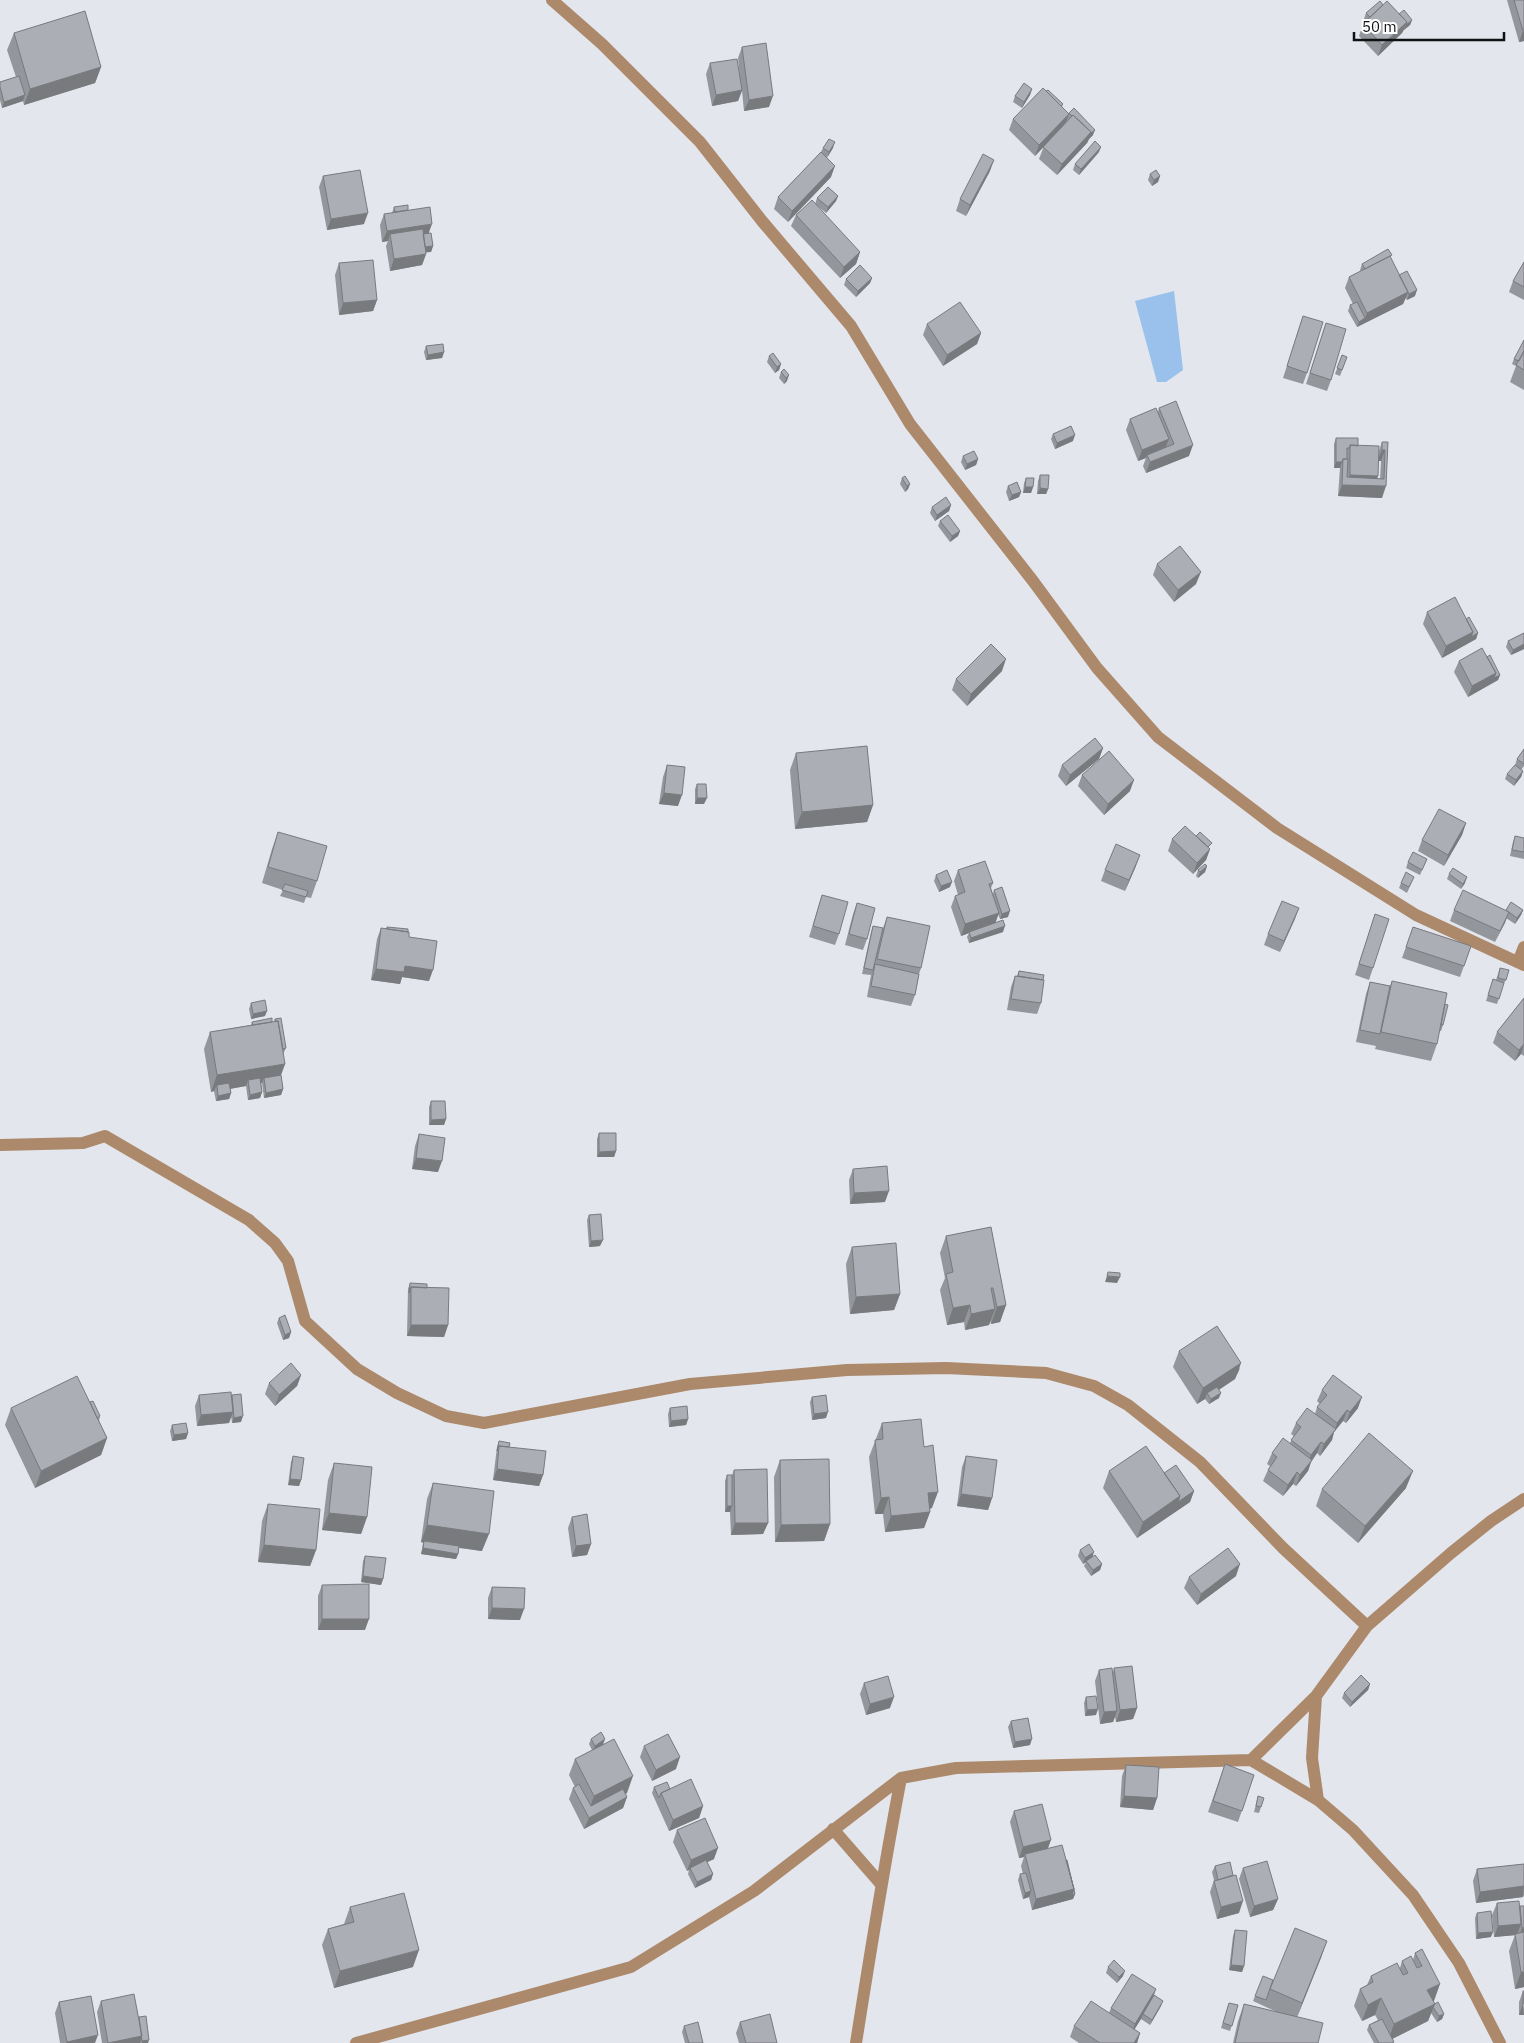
<svg xmlns="http://www.w3.org/2000/svg" width="1524" height="2043" font-family="'IBM Plex Sans',sans-serif">
  <style>
    .water { fill: #99c1eb }
    .lines { fill: none; stroke-linecap: round; stroke-linejoin: round }
    .minor { stroke: #ac896b; stroke-width: 12 }
    .wall { fill: #93969b; fill-rule: evenodd }
    .shaded-wall { fill: #787a7e }
    .building { fill: #abaeb4; stroke: #787a7e }
  </style>
  <rect width="100%" height="100%" fill="#e3e6ed"/>
  <path class="water" d="M 1174,291 L 1183,370 L 1166,382 L 1157,382 L 1135,301 Z"/>
  <g class="lines">
    <path class="minor" d="M 552,0 L 602,44 L 700,142 L 762,221 L 851,326 L 910,424 L 1033,581 L 1097,668 L 1158,737 L 1277,828 L 1416,915 L 1524,965
      M 1518,962 L 1524,947
      M 0,1145 L 83,1143 L 105,1136 L 249,1220 L 275,1243 L 288,1261 L 305,1321 L 357,1369 L 397,1393 L 446,1416 L 484,1423 L 690,1384 L 847,1370 L 946,1368 L 1046,1373 L 1094,1386 L 1128,1405 L 1200,1462 L 1283,1548 L 1367,1626
      M 1316,1696 L 1312,1758 L 1318,1800
      M 1251,1760 L 1316,1696 L 1367,1626 L 1451,1553 L 1491,1521 L 1524,1499
      M 833,1829 L 880,1883
      M 356,2043 L 631,1967 L 754,1891 L 901,1778 L 956,1768 L 1251,1760 L 1318,1800 L 1353,1830 L 1413,1895 L 1459,1963 L 1500,2043
      M 856,2043 C 870,1954 884,1866 901,1778"/>
  </g>
  <path class="wall" d="M 1507,0 L 1524,0 L 1524,41 L 1519,42 Z
    M 1383,5 L 1399,14 L 1412,20 L 1410,25 L 1404,30 L 1402,33 L 1378,56 L 1359,36 L 1363,24 L 1366,21 L 1364,19 L 1366,13 Z
    M 14,33 L 101,67 L 95,83 L 24,105 L 23,101 L 2,108 L 0,100 L 0,82 L 16,77 L 7,50 Z
    M 742,47 L 769,107 L 744,111 L 742,91 L 738,101 L 712,106 L 706,74 L 710,63 L 740,80 L 738,58 Z
    M 1032,89 L 1030,95 L 1022,108 L 1013,102 L 1015,96 Z
    M 1047,91 L 1063,104 L 1062,107 L 1069,114 L 1069,113 L 1093,135 L 1089,139 L 1087,143 L 1057,175 L 1039,159 L 1044,146 L 1035,156 L 1009,130 L 1013,119 Z
    M 823,148 L 833,148 L 827,157 L 831,177 L 788,222 L 774,209 L 778,197 L 821,152 Z
    M 1099,152 L 1079,175 L 1073,170 L 1075,164 Z
    M 990,171 L 966,216 L 956,211 L 960,199 Z
    M 1150,174 L 1160,176 L 1158,182 L 1152,186 L 1148,180 Z
    M 323,176 L 364,224 L 327,230 L 319,187 Z
    M 838,196 L 836,201 L 826,213 L 815,204 L 817,198 Z
    M 394,207 L 408,210 L 429,233 L 433,246 L 431,252 L 426,252 L 426,254 L 422,265 L 390,271 L 386,246 L 388,241 L 382,242 L 380,225 L 384,214 L 392,213 Z
    M 796,215 L 860,252 L 856,264 L 840,278 L 791,226 Z
    M 1391,259 L 1399,275 L 1415,296 L 1407,300 L 1406,298 L 1403,304 L 1357,327 L 1348,311 L 1350,305 L 1353,304 L 1345,288 L 1349,277 L 1361,271 L 1360,270 L 1362,264 Z
    M 1524,262 L 1524,300 L 1509,292 L 1513,281 Z
    M 339,263 L 377,300 L 373,311 L 339,315 L 335,275 Z
    M 872,278 L 870,283 L 856,297 L 844,285 L 846,279 Z
    M 1303,316 L 1307,373 L 1303,384 L 1283,378 Z
    M 1326,323 L 1331,380 L 1327,391 L 1306,384 Z
    M 927,324 L 981,333 L 977,344 L 943,366 L 923,335 Z
    M 1524,340 L 1524,390 L 1510,382 L 1516,366 L 1512,364 L 1514,359 Z
    M 426,346 L 444,352 L 442,358 L 426,360 L 424,352 Z
    M 1342,355 L 1347,357 L 1340,376 L 1335,374 Z
    M 769,356 L 781,364 L 779,370 L 775,373 L 767,362 Z
    M 784,369 L 787,381 L 784,384 L 779,378 L 781,372 Z
    M 1159,408 L 1189,456 L 1146,473 L 1143,466 L 1146,458 L 1138,461 L 1126,430 L 1130,419 L 1158,412 Z
    M 1053,434 L 1073,441 L 1055,449 L 1051,439 Z
    M 1336,438 L 1358,446 L 1379,451 L 1382,442 L 1388,442 L 1382,498 L 1338,496 L 1340,468 L 1334,468 L 1334,444 ZM 1378,461 L 1381,461 L 1380,479 L 1377,478 L 1378,476 Z
    M 963,456 L 978,459 L 976,465 L 965,470 L 961,462 Z
    M 1040,475 L 1048,489 L 1046,494 L 1037,494 L 1038,481 Z
    M 902,478 L 910,484 L 908,489 L 905,492 L 900,484 Z
    M 1026,478 L 1033,487 L 1031,493 L 1023,493 L 1024,483 Z
    M 1008,486 L 1021,492 L 1019,497 L 1009,501 L 1006,492 Z
    M 951,505 L 949,511 L 935,521 L 930,513 L 932,507 Z
    M 940,521 L 960,531 L 958,536 L 950,542 L 938,526 Z
    M 1157,564 L 1196,584 L 1174,602 L 1153,575 Z
    M 1427,612 L 1466,619 L 1478,633 L 1476,639 L 1442,658 L 1423,624 Z
    M 1524,633 L 1524,649 L 1511,655 L 1506,647 L 1508,641 Z
    M 1487,657 L 1500,675 L 1498,680 L 1468,697 L 1454,672 L 1459,661 Z
    M 1002,671 L 967,706 L 952,690 L 956,679 Z
    M 1103,748 L 1099,759 L 1066,786 L 1058,776 L 1062,765 Z
    M 1524,749 L 1524,766 L 1521,770 L 1515,765 L 1517,759 Z
    M 796,753 L 873,805 L 867,822 L 795,829 L 790,770 Z
    M 667,765 L 678,806 L 659,804 L 663,777 Z
    M 1523,771 L 1521,777 L 1514,786 L 1505,779 L 1507,774 Z
    M 1082,775 L 1130,791 L 1104,815 L 1078,786 Z
    M 697,784 L 704,804 L 695,804 L 695,789 Z
    M 1466,823 L 1462,835 L 1444,866 L 1418,851 L 1422,840 Z
    M 278,832 L 317,881 L 311,898 L 306,897 L 304,903 L 280,896 L 283,890 L 262,883 L 272,849 Z
    M 1515,836 L 1524,838 L 1524,859 L 1510,856 L 1513,842 Z
    M 1172,839 L 1210,849 L 1206,860 L 1193,874 L 1168,851 Z
    M 1427,859 L 1420,875 L 1406,868 L 1408,862 Z
    M 1136,866 L 1125,891 L 1101,881 L 1105,870 Z
    M 1207,866 L 1205,872 L 1198,878 L 1196,876 L 1198,870 Z
    M 958,870 L 993,883 L 991,888 L 993,894 L 994,890 L 1008,917 L 1000,919 L 998,914 L 995,923 L 1003,932 L 969,943 L 967,937 L 969,933 L 961,936 L 951,907 L 955,896 L 958,895 L 954,881 Z
    M 1449,874 L 1465,883 L 1461,889 L 1447,879 Z
    M 936,875 L 950,887 L 939,892 L 934,881 Z
    M 1414,877 L 1407,893 L 1399,888 L 1401,883 Z
    M 822,895 L 839,934 L 835,945 L 809,937 Z
    M 857,903 L 867,939 L 863,950 L 845,945 L 853,914 Z
    M 1299,908 L 1280,952 L 1264,945 L 1268,934 Z
    M 1454,910 L 1505,911 L 1523,910 L 1521,915 L 1515,924 L 1506,918 L 1495,942 L 1450,921 Z
    M 1375,914 L 1373,968 L 1369,980 L 1355,975 Z
    M 887,917 L 921,968 L 919,974 L 915,995 L 911,1006 L 867,997 L 871,975 L 862,974 L 871,932 L 873,926 L 883,928 Z
    M 387,927 L 409,937 L 429,981 L 402,977 L 400,984 L 371,980 L 377,939 L 381,928 L 386,929 Z
    M 1413,927 L 1471,946 L 1460,977 L 1402,958 Z
    M 1500,968 L 1506,980 L 1503,985 L 1497,1004 L 1486,1001 L 1493,979 L 1496,980 Z
    M 1019,971 L 1043,980 L 1041,1003 L 1037,1014 L 1007,1010 L 1011,987 L 1015,976 L 1017,976 Z
    M 1392,981 L 1445,1004 L 1443,1025 L 1441,1031 L 1439,1031 L 1437,1044 L 1431,1061 L 1375,1049 L 1376,1046 L 1356,1042 L 1366,994 L 1370,982 L 1390,986 Z
    M 1524,998 L 1524,1056 L 1521,1054 L 1515,1061 L 1493,1043 L 1497,1032 Z
    M 251,1003 L 265,1016 L 251,1019 L 249,1009 Z
    M 275,1019 L 286,1048 L 283,1054 L 285,1064 L 281,1075 L 283,1089 L 281,1095 L 264,1098 L 262,1083 L 261,1083 L 262,1092 L 260,1098 L 248,1100 L 246,1086 L 230,1089 L 231,1093 L 229,1099 L 216,1101 L 214,1091 L 211,1092 L 204,1049 L 210,1032 L 251,1025 L 252,1022 L 274,1022 Z
    M 431,1101 L 446,1119 L 444,1125 L 429,1125 L 429,1107 Z
    M 599,1133 L 616,1151 L 614,1157 L 597,1157 L 597,1139 Z
    M 419,1134 L 438,1172 L 412,1169 L 415,1146 Z
    M 853,1169 L 885,1202 L 850,1204 L 849,1180 Z
    M 589,1215 L 600,1246 L 589,1247 L 587,1220 Z
    M 991,1227 L 1006,1305 L 1000,1322 L 991,1324 L 990,1321 L 989,1325 L 965,1330 L 964,1322 L 947,1325 L 940,1290 L 945,1278 L 940,1253 L 946,1236 Z
    M 852,1247 L 900,1294 L 894,1310 L 850,1314 L 846,1264 Z
    M 410,1283 L 427,1288 L 448,1325 L 444,1337 L 407,1336 L 408,1289 Z
    M 279,1318 L 291,1332 L 289,1338 L 283,1340 L 277,1323 Z
    M 1179,1351 L 1239,1367 L 1238,1373 L 1236,1375 L 1235,1379 L 1219,1390 L 1219,1398 L 1209,1404 L 1205,1399 L 1197,1404 L 1173,1367 Z
    M 301,1375 L 297,1386 L 275,1406 L 265,1394 L 269,1383 Z
    M 1322,1390 L 1358,1408 L 1346,1423 L 1343,1421 L 1334,1432 L 1332,1440 L 1320,1456 L 1317,1453 L 1311,1462 L 1308,1471 L 1296,1486 L 1293,1484 L 1283,1496 L 1263,1481 L 1268,1470 L 1270,1466 L 1267,1464 L 1272,1453 L 1290,1443 L 1294,1436 L 1291,1434 L 1296,1423 L 1315,1414 L 1317,1407 L 1320,1404 L 1317,1401 Z
    M 199,1395 L 231,1396 L 241,1422 L 232,1423 L 231,1416 L 229,1423 L 197,1426 L 195,1406 Z
    M 812,1397 L 826,1418 L 812,1420 L 810,1402 Z
    M 90,1402 L 100,1416 L 99,1421 L 107,1438 L 101,1455 L 35,1488 L 5,1425 L 11,1408 Z
    M 670,1408 L 688,1419 L 686,1425 L 669,1427 L 668,1414 Z
    M 882,1423 L 924,1447 L 932,1508 L 930,1509 L 930,1512 L 924,1528 L 885,1532 L 883,1514 L 875,1514 L 869,1457 Z
    M 172,1425 L 188,1433 L 186,1439 L 172,1441 L 170,1431 Z
    M 499,1441 L 509,1447 L 543,1475 L 539,1486 L 493,1480 L 497,1447 Z
    M 293,1456 L 301,1480 L 299,1486 L 288,1485 L 291,1462 Z
    M 966,1456 L 992,1498 L 988,1510 L 957,1506 L 962,1467 Z
    M 780,1460 L 830,1524 L 824,1541 L 775,1542 L 774,1477 Z
    M 334,1463 L 367,1517 L 361,1534 L 322,1530 L 328,1480 Z
    M 734,1470 L 768,1523 L 763,1534 L 731,1535 L 730,1512 L 725,1512 L 725,1481 L 727,1475 L 732,1475 Z
    M 1109,1471 L 1164,1473 L 1194,1491 L 1190,1502 L 1137,1538 L 1103,1488 Z
    M 433,1483 L 482,1551 L 459,1548 L 458,1554 L 456,1559 L 421,1554 L 423,1543 L 421,1542 L 427,1499 Z
    M 1406,1488 L 1358,1543 L 1316,1506 L 1322,1489 Z
    M 268,1504 L 316,1550 L 310,1566 L 258,1562 L 262,1521 Z
    M 572,1517 L 591,1544 L 587,1555 L 572,1557 L 568,1528 Z
    M 1080,1550 L 1093,1556 L 1102,1564 L 1100,1570 L 1091,1576 L 1084,1566 L 1086,1562 L 1083,1564 L 1078,1556 Z
    M 365,1556 L 383,1579 L 381,1585 L 361,1582 L 363,1561 Z
    M 1236,1576 L 1197,1605 L 1184,1588 L 1189,1577 Z
    M 322,1585 L 365,1630 L 318,1630 L 318,1596 Z
    M 492,1587 L 520,1620 L 488,1619 L 488,1598 Z
    M 1114,1668 L 1137,1708 L 1133,1719 L 1116,1722 L 1115,1717 L 1113,1722 L 1100,1724 L 1095,1681 L 1099,1670 L 1113,1672 Z
    M 864,1683 L 890,1708 L 866,1715 L 860,1694 Z
    M 1370,1684 L 1368,1690 L 1350,1707 L 1342,1698 L 1344,1693 Z
    M 1086,1697 L 1096,1715 L 1085,1716 L 1084,1703 Z
    M 1011,1721 L 1030,1745 L 1013,1748 L 1008,1727 Z
    M 591,1739 L 603,1744 L 627,1793 L 625,1794 L 627,1797 L 623,1808 L 584,1829 L 569,1799 L 573,1788 L 575,1787 L 569,1775 L 575,1759 L 592,1750 L 589,1744 Z
    M 644,1746 L 676,1769 L 652,1781 L 640,1757 Z
    M 1225,1764 L 1254,1775 L 1238,1822 L 1208,1812 Z
    M 1126,1765 L 1157,1798 L 1153,1810 L 1120,1807 L 1122,1776 Z
    M 654,1787 L 670,1789 L 703,1806 L 699,1818 L 669,1831 L 652,1793 Z
    M 1258,1796 L 1261,1807 L 1259,1813 L 1254,1812 Z
    M 1014,1811 L 1048,1848 L 1075,1894 L 1073,1899 L 1032,1910 L 1029,1897 L 1023,1899 L 1018,1880 L 1020,1874 L 1023,1874 L 1021,1866 L 1024,1857 L 1019,1858 L 1010,1822 Z
    M 677,1830 L 714,1859 L 707,1862 L 713,1874 L 711,1880 L 695,1888 L 688,1874 L 689,1870 L 687,1871 L 673,1842 Z
    M 1524,1864 L 1524,1895 L 1523,1897 L 1476,1903 L 1473,1881 L 1477,1869 Z
    M 1215,1866 L 1239,1913 L 1217,1919 L 1210,1892 L 1214,1880 L 1212,1872 Z
    M 1243,1868 L 1278,1899 L 1273,1910 L 1250,1917 L 1239,1879 Z
    M 1497,1903 L 1519,1907 L 1524,1906 L 1524,1987 L 1515,1989 L 1509,1951 L 1515,1935 L 1494,1937 L 1492,1915 Z
    M 350,1907 L 413,1967 L 334,1988 L 322,1945 L 328,1929 L 344,1924 Z
    M 1477,1913 L 1491,1937 L 1476,1939 L 1475,1918 Z
    M 1235,1930 L 1244,1966 L 1242,1972 L 1229,1970 L 1233,1936 Z
    M 1327,1941 L 1297,2017 L 1318,2043 L 1233,2043 L 1238,2021 L 1244,2004 L 1277,2012 L 1253,2001 L 1255,1996 L 1274,1980 Z
    M 1422,1949 L 1433,2001 L 1434,2004 L 1444,2014 L 1442,2019 L 1437,2022 L 1431,2013 L 1428,2021 L 1392,2039 L 1393,2043 L 1374,2043 L 1367,2030 L 1369,2025 L 1378,2020 L 1375,2015 L 1362,2021 L 1354,2006 L 1360,1989 L 1367,1985 L 1371,1976 L 1400,1968 L 1402,1961 L 1413,1960 L 1415,1953 Z
    M 1108,1967 L 1123,1976 L 1117,1983 L 1106,1973 Z
    M 1523,1991 L 1524,2015 L 1519,2015 L 1519,2002 Z
    M 1154,1995 L 1161,2006 L 1150,2025 L 1141,2019 L 1134,2029 L 1140,2033 L 1137,2043 L 1079,2043 L 1070,2037 L 1074,2026 L 1109,2013 L 1111,2008 Z
    M 101,2001 L 139,2018 L 148,2043 L 140,2043 L 140,2042 L 140,2043 L 102,2043 L 97,2012 Z
    M 59,2002 L 95,2043 L 60,2043 L 55,2013 Z
    M 1229,2003 L 1238,2005 L 1230,2031 L 1221,2028 Z
    M 740,2022 L 777,2043 L 739,2043 L 736,2033 Z
    M 684,2026 L 703,2043 L 685,2043 L 682,2032 Z"/>
  <path class="shaded-wall" d="M 1412,20 L 1410,25 L 1404,30 L 1406,25 Z
    M 1407,22 L 1402,33 L 1378,56 L 1382,45 Z
    M 1523,31 L 1524,31 L 1524,41 L 1519,42 Z
    M 101,67 L 95,83 L 24,105 L 30,89 Z
    M 1032,89 L 1030,95 L 1022,108 L 1024,102 Z
    M 742,90 L 738,101 L 712,106 L 716,95 Z
    M 25,95 L 23,101 L 2,108 L 4,102 Z
    M 773,96 L 769,107 L 744,111 L 749,100 Z
    M 1069,114 L 1065,125 L 1035,156 L 1039,145 Z
    M 1095,130 L 1093,135 L 1089,139 L 1087,143 L 1057,175 L 1062,164 L 1091,132 Z
    M 835,142 L 833,148 L 827,158 L 829,152 Z
    M 1101,147 L 1099,152 L 1079,175 L 1081,169 Z
    M 994,160 L 990,171 L 966,216 L 970,205 Z
    M 835,166 L 831,177 L 788,222 L 792,211 Z
    M 1160,176 L 1158,182 L 1152,186 L 1154,180 Z
    M 838,196 L 836,201 L 826,213 L 828,207 Z
    M 368,213 L 364,224 L 327,230 L 331,219 Z
    M 432,224 L 428,235 L 390,234 L 388,241 L 382,242 L 387,231 Z
    M 433,246 L 431,252 L 420,253 L 422,247 Z
    M 860,252 L 856,264 L 840,278 L 844,267 Z
    M 426,254 L 422,265 L 390,271 L 394,259 Z
    M 872,278 L 870,283 L 856,297 L 858,291 Z
    M 1417,290 L 1415,296 L 1407,300 L 1409,294 Z
    M 1408,292 L 1403,304 L 1357,327 L 1359,322 L 1365,318 L 1367,313 Z
    M 377,300 L 373,311 L 339,315 L 343,303 Z
    M 981,333 L 977,344 L 943,366 L 947,355 Z
    M 444,352 L 442,358 L 426,360 L 428,355 Z
    M 781,364 L 779,370 L 775,373 L 777,367 Z
    M 789,375 L 787,381 L 784,384 L 786,378 Z
    M 1075,435 L 1073,441 L 1055,449 L 1057,443 Z
    M 1169,439 L 1164,451 L 1147,455 L 1146,458 L 1138,461 L 1142,450 Z
    M 1193,445 L 1189,456 L 1146,473 L 1150,462 Z
    M 1382,450 L 1385,450 L 1381,461 L 1377,461 Z
    M 978,459 L 976,465 L 965,470 L 967,464 Z
    M 1336,462 L 1342,462 L 1340,468 L 1334,468 Z
    M 1350,475 L 1378,476 L 1374,486 L 1386,486 L 1382,498 L 1338,496 L 1342,485 L 1346,485 Z
    M 910,484 L 908,489 L 905,492 L 907,486 Z
    M 1025,487 L 1033,487 L 1031,493 L 1023,493 Z
    M 1040,488 L 1048,489 L 1046,494 L 1037,494 Z
    M 1021,492 L 1019,497 L 1009,501 L 1012,495 Z
    M 951,505 L 949,511 L 935,521 L 937,515 Z
    M 960,531 L 958,536 L 950,542 L 952,536 Z
    M 1201,572 L 1196,584 L 1174,602 L 1178,590 Z
    M 1473,632 L 1478,633 L 1476,639 L 1442,658 L 1446,646 Z
    M 1524,644 L 1524,649 L 1511,655 L 1513,650 Z
    M 1006,659 L 1002,671 L 967,706 L 971,694 Z
    M 1496,673 L 1500,675 L 1498,680 L 1468,697 L 1472,686 Z
    M 1103,748 L 1099,759 L 1066,786 L 1070,775 Z
    M 1523,771 L 1521,777 L 1514,786 L 1516,780 Z
    M 1134,780 L 1130,791 L 1104,815 L 1108,804 Z
    M 664,793 L 682,795 L 678,806 L 659,804 Z
    M 697,798 L 707,798 L 704,804 L 695,804 Z
    M 873,805 L 867,822 L 795,829 L 802,812 Z
    M 1466,823 L 1462,835 L 1444,866 L 1448,855 Z
    M 1210,849 L 1206,860 L 1193,874 L 1197,863 Z
    M 1140,855 L 1136,866 L 1125,891 L 1129,880 Z
    M 1207,866 L 1205,872 L 1198,878 L 1200,872 Z
    M 1467,877 L 1465,883 L 1461,889 L 1463,884 Z
    M 952,882 L 950,887 L 939,892 L 941,886 Z
    M 1299,908 L 1295,919 L 1280,952 L 1284,941 Z
    M 1523,910 L 1521,915 L 1515,924 L 1517,918 Z
    M 1010,911 L 1008,917 L 1000,919 L 1002,914 Z
    M 1509,912 L 1505,923 L 1495,942 L 1500,931 Z
    M 999,913 L 995,924 L 969,932 L 969,933 L 961,936 L 965,924 Z
    M 1005,926 L 1003,932 L 969,943 L 971,938 Z
    M 405,966 L 433,970 L 429,981 L 402,977 L 400,984 L 371,980 L 376,969 Z
    M 267,1011 L 265,1016 L 251,1019 L 253,1014 Z
    M 1524,1044 L 1521,1054 L 1515,1061 L 1519,1050 Z
    M 285,1064 L 279,1080 L 264,1078 L 262,1083 L 249,1085 L 248,1080 L 246,1086 L 217,1091 L 217,1085 L 214,1091 L 211,1092 L 217,1075 Z
    M 283,1089 L 281,1095 L 264,1098 L 266,1093 Z
    M 262,1092 L 260,1098 L 248,1100 L 250,1095 Z
    M 231,1093 L 229,1099 L 216,1101 L 218,1096 Z
    M 446,1119 L 444,1125 L 429,1125 L 431,1120 Z
    M 616,1151 L 614,1157 L 597,1157 L 599,1152 Z
    M 416,1158 L 442,1161 L 438,1172 L 412,1169 Z
    M 889,1191 L 885,1202 L 850,1204 L 854,1193 Z
    M 603,1240 L 600,1246 L 589,1247 L 591,1241 Z
    M 1107,1276 L 1120,1277 L 1117,1283 L 1105,1282 Z
    M 900,1294 L 894,1310 L 850,1314 L 856,1297 Z
    M 970,1305 L 964,1322 L 947,1325 L 953,1308 Z
    M 1006,1305 L 1000,1322 L 991,1324 L 997,1307 Z
    M 995,1309 L 989,1325 L 965,1330 L 971,1314 Z
    M 411,1325 L 448,1325 L 444,1337 L 407,1336 Z
    M 291,1332 L 289,1338 L 283,1340 L 285,1335 Z
    M 1241,1363 L 1239,1369 L 1240,1368 L 1235,1379 L 1209,1396 L 1207,1393 L 1205,1399 L 1197,1404 L 1203,1388 Z
    M 301,1375 L 297,1386 L 275,1406 L 279,1395 Z
    M 1221,1393 L 1219,1398 L 1209,1404 L 1211,1399 Z
    M 1362,1397 L 1358,1408 L 1346,1423 L 1350,1412 Z
    M 1347,1410 L 1343,1421 L 1334,1432 L 1332,1440 L 1320,1456 L 1324,1444 L 1335,1430 L 1337,1423 Z
    M 233,1412 L 229,1423 L 197,1426 L 201,1415 Z
    M 828,1412 L 826,1418 L 812,1420 L 814,1414 Z
    M 243,1416 L 241,1422 L 232,1423 L 234,1418 Z
    M 688,1419 L 686,1425 L 669,1427 L 671,1421 Z
    M 188,1433 L 186,1439 L 172,1441 L 174,1435 Z
    M 107,1438 L 101,1455 L 35,1488 L 41,1471 Z
    M 1321,1442 L 1317,1453 L 1311,1462 L 1308,1471 L 1296,1486 L 1300,1475 L 1308,1464 L 1311,1455 Z
    M 497,1469 L 543,1475 L 539,1486 L 493,1480 Z
    M 1413,1471 L 1406,1488 L 1358,1543 L 1365,1526 Z
    M 1297,1472 L 1293,1484 L 1283,1496 L 1288,1485 Z
    M 290,1479 L 301,1480 L 299,1486 L 288,1485 Z
    M 1194,1491 L 1190,1502 L 1137,1538 L 1143,1522 L 1180,1496 Z
    M 938,1492 L 932,1508 L 922,1509 L 928,1493 Z
    M 961,1494 L 992,1498 L 988,1510 L 957,1506 Z
    M 889,1497 L 883,1514 L 875,1514 L 881,1498 Z
    M 727,1506 L 732,1506 L 730,1512 L 725,1512 Z
    M 930,1512 L 924,1528 L 885,1532 L 891,1516 Z
    M 329,1513 L 367,1517 L 361,1534 L 322,1530 Z
    M 735,1523 L 768,1523 L 763,1534 L 731,1535 Z
    M 830,1524 L 824,1541 L 775,1542 L 781,1525 Z
    M 427,1525 L 489,1534 L 482,1551 L 421,1542 Z
    M 591,1544 L 587,1555 L 572,1557 L 576,1546 Z
    M 264,1545 L 316,1550 L 310,1566 L 258,1562 Z
    M 423,1548 L 458,1554 L 456,1559 L 421,1554 Z
    M 1094,1552 L 1092,1558 L 1086,1561 L 1086,1562 L 1083,1564 L 1085,1558 Z
    M 1102,1564 L 1100,1570 L 1091,1576 L 1093,1570 Z
    M 1240,1564 L 1236,1576 L 1197,1605 L 1201,1594 Z
    M 363,1576 L 383,1579 L 381,1585 L 361,1582 Z
    M 492,1608 L 524,1609 L 520,1620 L 488,1619 Z
    M 322,1619 L 369,1619 L 365,1630 L 318,1630 Z
    M 1370,1684 L 1368,1690 L 1350,1707 L 1352,1702 Z
    M 894,1697 L 890,1708 L 866,1715 L 870,1704 Z
    M 1137,1708 L 1133,1719 L 1116,1722 L 1120,1710 Z
    M 1098,1709 L 1096,1715 L 1085,1716 L 1087,1710 Z
    M 1117,1711 L 1113,1722 L 1100,1724 L 1104,1712 Z
    M 605,1739 L 603,1745 L 593,1751 L 595,1746 Z
    M 1032,1739 L 1030,1745 L 1013,1748 L 1015,1742 Z
    M 680,1757 L 676,1769 L 652,1781 L 656,1770 Z
    M 633,1776 L 627,1793 L 588,1813 L 594,1796 Z
    M 1124,1796 L 1157,1798 L 1153,1810 L 1120,1807 Z
    M 627,1797 L 623,1808 L 584,1829 L 589,1818 Z
    M 703,1806 L 699,1818 L 669,1831 L 673,1820 Z
    M 1051,1840 L 1047,1851 L 1025,1854 L 1024,1857 L 1019,1858 L 1023,1847 Z
    M 718,1848 L 714,1859 L 691,1870 L 690,1868 L 689,1870 L 687,1871 L 691,1860 Z
    M 713,1874 L 711,1880 L 695,1888 L 697,1882 Z
    M 1524,1886 L 1523,1897 L 1476,1903 L 1480,1892 Z
    M 1074,1889 L 1075,1894 L 1073,1899 L 1032,1910 L 1036,1899 Z
    M 1031,1891 L 1029,1897 L 1023,1899 L 1025,1893 Z
    M 1278,1899 L 1273,1910 L 1250,1917 L 1254,1906 Z
    M 1243,1901 L 1239,1913 L 1217,1919 L 1221,1907 Z
    M 1521,1924 L 1517,1935 L 1494,1937 L 1498,1926 Z
    M 1522,1928 L 1524,1928 L 1524,1934 L 1520,1934 Z
    M 1493,1932 L 1491,1937 L 1476,1939 L 1478,1933 Z
    M 1327,1941 L 1321,1958 L 1296,2020 L 1302,2003 Z
    M 419,1950 L 413,1967 L 334,1988 L 340,1971 Z
    M 1231,1965 L 1244,1966 L 1242,1972 L 1229,1970 Z
    M 1125,1971 L 1123,1976 L 1117,1983 L 1119,1977 Z
    M 1521,1972 L 1524,1972 L 1524,1987 L 1515,1989 Z
    M 1440,1984 L 1434,2001 L 1421,2007 L 1427,1990 Z
    M 1156,1989 L 1152,2001 L 1143,2014 L 1141,2019 L 1131,2035 L 1135,2024 Z
    M 1381,1998 L 1375,2015 L 1362,2021 L 1368,2005 Z
    M 1163,2001 L 1161,2006 L 1150,2025 L 1152,2020 Z
    M 1435,2004 L 1428,2021 L 1388,2041 L 1394,2024 Z
    M 1523,2004 L 1524,2015 L 1519,2015 Z
    M 1444,2014 L 1442,2019 L 1437,2022 L 1439,2016 Z
    M 1140,2033 L 1137,2043 L 1134,2043 Z
    M 98,2035 L 95,2043 L 66,2043 L 67,2042 Z
    M 142,2036 L 140,2043 L 108,2043 Z
    M 149,2040 L 148,2043 L 142,2043 L 142,2041 Z"/>
  <path class="building" d="M 1514,0 L 1524,0 L 1524,31 L 1523,31 Z
    M 1380,1 L 1383,5 L 1370,17 L 1366,13 Z
    M 1387,1 L 1407,22 L 1382,45 L 1363,24 Z
    M 1404,10 L 1412,20 L 1406,25 L 1407,22 L 1399,14 Z
    M 85,11 L 101,67 L 30,89 L 14,33 Z
    M 766,43 L 773,96 L 749,100 L 742,47 Z
    M 737,59 L 742,90 L 716,95 L 710,63 Z
    M 19,76 L 25,95 L 4,102 L 0,87 L 0,82 Z
    M 1024,83 L 1032,89 L 1024,102 L 1015,96 Z
    M 1043,88 L 1069,114 L 1039,145 L 1013,119 Z
    M 1048,90 L 1063,104 L 1061,106 L 1046,91 Z
    M 1074,108 L 1095,130 L 1091,133 L 1091,132 L 1073,115 L 1072,116 L 1069,113 Z
    M 1073,115 L 1091,132 L 1062,164 L 1043,147 Z
    M 829,139 L 835,142 L 829,152 L 823,148 Z
    M 1095,141 L 1101,147 L 1081,169 L 1075,164 Z
    M 821,152 L 835,166 L 792,211 L 778,197 Z
    M 983,154 L 994,160 L 970,205 L 960,199 Z
    M 360,170 L 368,213 L 331,219 L 323,176 Z
    M 1156,170 L 1160,176 L 1154,180 L 1150,174 Z
    M 828,187 L 838,196 L 828,207 L 817,198 Z
    M 812,200 L 860,252 L 844,267 L 796,215 Z
    M 408,205 L 408,210 L 395,212 L 394,207 Z
    M 430,207 L 432,224 L 387,231 L 384,214 Z
    M 423,229 L 426,254 L 394,259 L 390,234 Z
    M 431,233 L 433,246 L 425,247 L 423,234 Z
    M 1388,249 L 1392,255 L 1365,269 L 1362,264 Z
    M 1390,256 L 1408,292 L 1367,313 L 1349,277 Z
    M 373,260 L 377,300 L 343,303 L 339,263 Z
    M 1524,262 L 1524,287 L 1513,281 Z
    M 860,265 L 872,278 L 858,291 L 846,279 Z
    M 1407,271 L 1417,290 L 1409,294 L 1399,275 Z
    M 960,302 L 981,333 L 947,355 L 927,324 Z
    M 1357,302 L 1365,318 L 1359,322 L 1350,305 Z
    M 1303,316 L 1323,322 L 1307,373 L 1287,366 Z
    M 1326,323 L 1346,329 L 1331,380 L 1310,373 Z
    M 1524,340 L 1524,351 L 1519,361 L 1514,359 Z
    M 443,344 L 444,352 L 428,355 L 426,346 Z
    M 1524,351 L 1524,370 L 1516,365 Z
    M 773,353 L 781,364 L 777,367 L 769,356 Z
    M 1342,355 L 1347,357 L 1342,370 L 1337,368 Z
    M 784,369 L 789,375 L 786,378 L 781,372 Z
    M 1176,401 L 1193,445 L 1150,462 L 1147,455 L 1174,444 L 1159,408 Z
    M 1156,408 L 1169,439 L 1142,450 L 1130,419 Z
    M 1071,426 L 1075,435 L 1057,443 L 1053,434 Z
    M 1336,438 L 1358,438 L 1358,446 L 1350,445 L 1350,448 L 1347,448 L 1347,459 L 1343,459 L 1342,462 L 1336,462 Z
    M 1382,442 L 1388,442 L 1386,486 L 1342,485 L 1343,459 L 1348,459 L 1347,477 L 1384,479 L 1385,450 L 1382,450 Z
    M 1350,445 L 1379,446 L 1378,476 L 1350,475 Z
    M 974,451 L 978,459 L 967,464 L 963,456 Z
    M 1040,475 L 1049,475 L 1048,489 L 1040,488 Z
    M 905,476 L 910,484 L 907,486 L 902,478 Z
    M 1026,478 L 1034,478 L 1033,487 L 1025,487 Z
    M 1017,482 L 1021,492 L 1012,495 L 1008,486 Z
    M 946,497 L 951,505 L 937,515 L 932,507 Z
    M 948,515 L 960,531 L 952,536 L 940,521 Z
    M 1180,546 L 1201,572 L 1178,590 L 1157,564 Z
    M 1455,597 L 1473,632 L 1446,646 L 1427,612 Z
    M 1469,617 L 1478,633 L 1471,637 L 1473,632 L 1466,619 Z
    M 1524,633 L 1524,644 L 1513,650 L 1508,641 Z
    M 991,644 L 1006,659 L 971,694 L 956,679 Z
    M 1482,648 L 1496,673 L 1472,686 L 1459,661 Z
    M 1490,655 L 1500,675 L 1494,678 L 1496,673 L 1487,657 Z
    M 1095,738 L 1103,748 L 1070,775 L 1062,765 Z
    M 867,746 L 873,805 L 802,812 L 796,753 Z
    M 1524,749 L 1524,764 L 1517,759 Z
    M 1109,751 L 1134,780 L 1108,804 L 1082,775 Z
    M 667,765 L 685,767 L 682,795 L 664,793 Z
    M 1515,765 L 1523,771 L 1516,780 L 1507,774 Z
    M 697,784 L 706,784 L 707,798 L 697,798 Z
    M 1439,809 L 1466,823 L 1448,855 L 1422,840 Z
    M 1185,826 L 1210,849 L 1197,863 L 1172,839 Z
    M 278,832 L 327,846 L 317,881 L 268,867 Z
    M 1200,832 L 1212,843 L 1208,847 L 1196,836 Z
    M 1515,836 L 1524,838 L 1524,852 L 1512,850 Z
    M 1116,844 L 1140,855 L 1129,880 L 1105,870 Z
    M 1413,852 L 1427,859 L 1422,870 L 1408,862 Z
    M 985,861 L 993,883 L 989,884 L 999,913 L 965,924 L 955,896 L 965,892 L 958,870 Z
    M 1205,864 L 1207,866 L 1200,872 L 1198,870 Z
    M 1453,868 L 1467,877 L 1463,884 L 1449,874 Z
    M 947,870 L 952,882 L 941,886 L 936,875 Z
    M 1406,872 L 1414,877 L 1409,887 L 1401,883 Z
    M 285,884 L 308,891 L 306,897 L 282,890 Z
    M 1002,887 L 1010,911 L 1002,914 L 994,890 Z
    M 1463,890 L 1509,912 L 1500,931 L 1454,910 Z
    M 822,895 L 848,902 L 839,934 L 813,926 Z
    M 1282,901 L 1299,908 L 1284,941 L 1268,934 Z
    M 1511,902 L 1523,910 L 1517,918 L 1506,910 Z
    M 857,903 L 875,908 L 867,939 L 849,934 Z
    M 1375,914 L 1389,919 L 1373,968 L 1359,964 Z
    M 887,917 L 930,926 L 921,968 L 877,959 Z
    M 1003,920 L 1005,926 L 971,938 L 969,932 Z
    M 873,926 L 883,928 L 873,970 L 864,968 Z
    M 387,927 L 408,929 L 408,932 L 387,929 Z
    M 1413,927 L 1471,946 L 1464,966 L 1406,947 Z
    M 381,928 L 409,932 L 409,937 L 437,941 L 433,970 L 405,966 L 404,972 L 376,969 Z
    M 875,964 L 919,974 L 915,995 L 871,986 Z
    M 1500,968 L 1509,970 L 1506,980 L 1498,978 Z
    M 1019,971 L 1044,975 L 1043,980 L 1018,976 Z
    M 1015,976 L 1044,980 L 1041,1003 L 1011,999 Z
    M 1493,979 L 1504,983 L 1499,999 L 1488,995 Z
    M 1392,981 L 1447,993 L 1437,1044 L 1381,1032 Z
    M 1370,982 L 1390,986 L 1380,1034 L 1360,1030 Z
    M 1524,998 L 1524,1044 L 1519,1050 L 1497,1032 Z
    M 265,1000 L 267,1011 L 253,1014 L 251,1003 Z
    M 1445,1004 L 1448,1005 L 1443,1025 L 1441,1025 Z
    M 272,1018 L 272,1022 L 253,1025 L 252,1022 Z
    M 281,1018 L 286,1048 L 283,1049 L 278,1021 L 275,1021 L 275,1019 Z
    M 278,1021 L 285,1064 L 217,1075 L 210,1032 Z
    M 281,1075 L 283,1089 L 266,1093 L 264,1078 Z
    M 260,1078 L 262,1092 L 250,1095 L 248,1080 Z
    M 229,1083 L 231,1093 L 218,1096 L 217,1085 Z
    M 431,1101 L 445,1101 L 446,1119 L 431,1120 Z
    M 599,1133 L 616,1133 L 616,1151 L 599,1152 Z
    M 419,1134 L 445,1138 L 442,1161 L 416,1158 Z
    M 887,1166 L 889,1191 L 854,1193 L 853,1169 Z
    M 601,1214 L 603,1240 L 591,1241 L 589,1215 Z
    M 991,1227 L 1006,1305 L 997,1307 L 993,1288 L 991,1288 L 995,1309 L 971,1314 L 970,1305 L 953,1308 L 946,1274 L 953,1272 L 946,1236 Z
    M 896,1243 L 900,1294 L 856,1297 L 852,1247 Z
    M 1108,1272 L 1120,1273 L 1120,1277 L 1107,1276 Z
    M 410,1283 L 427,1284 L 427,1288 L 411,1287 L 409,1293 Z
    M 411,1287 L 449,1288 L 448,1325 L 411,1325 Z
    M 285,1315 L 291,1332 L 285,1335 L 279,1318 Z
    M 1217,1326 L 1241,1363 L 1203,1388 L 1179,1351 Z
    M 291,1363 L 301,1375 L 279,1395 L 269,1383 Z
    M 1333,1375 L 1362,1397 L 1350,1412 L 1347,1410 L 1337,1423 L 1317,1407 L 1327,1395 L 1322,1390 Z
    M 77,1376 L 107,1438 L 41,1471 L 11,1408 Z
    M 1217,1387 L 1221,1393 L 1211,1399 L 1207,1393 Z
    M 231,1392 L 233,1412 L 201,1415 L 199,1395 Z
    M 241,1394 L 243,1416 L 234,1418 L 232,1395 Z
    M 826,1395 L 828,1412 L 814,1414 L 812,1397 Z
    M 93,1401 L 100,1416 L 97,1418 L 90,1402 Z
    M 687,1406 L 688,1419 L 671,1421 L 670,1408 Z
    M 1307,1408 L 1336,1429 L 1324,1444 L 1321,1442 L 1311,1455 L 1291,1440 L 1301,1427 L 1296,1423 Z
    M 921,1419 L 924,1447 L 933,1445 L 938,1492 L 928,1493 L 930,1512 L 891,1516 L 889,1497 L 881,1498 L 875,1440 L 883,1439 L 882,1423 Z
    M 186,1423 L 188,1433 L 174,1435 L 172,1425 Z
    M 1369,1433 L 1413,1471 L 1365,1526 L 1322,1489 Z
    M 1283,1438 L 1312,1460 L 1300,1475 L 1297,1472 L 1288,1485 L 1268,1470 L 1277,1457 L 1272,1453 Z
    M 499,1441 L 510,1443 L 509,1447 L 499,1446 L 497,1451 Z
    M 499,1446 L 546,1451 L 543,1475 L 497,1469 Z
    M 1146,1446 L 1180,1496 L 1143,1522 L 1109,1471 Z
    M 293,1456 L 304,1458 L 301,1480 L 290,1479 Z
    M 966,1456 L 997,1460 L 992,1498 L 961,1494 Z
    M 829,1459 L 830,1524 L 781,1525 L 780,1460 Z
    M 334,1463 L 372,1467 L 367,1517 L 329,1513 Z
    M 1176,1465 L 1194,1491 L 1178,1502 L 1180,1496 L 1164,1473 Z
    M 767,1469 L 768,1523 L 735,1523 L 734,1470 Z
    M 727,1475 L 732,1475 L 732,1506 L 727,1506 Z
    M 433,1483 L 494,1491 L 489,1534 L 427,1525 Z
    M 268,1504 L 320,1509 L 316,1550 L 264,1545 Z
    M 587,1514 L 591,1544 L 576,1546 L 572,1517 Z
    M 424,1541 L 459,1546 L 458,1554 L 423,1548 Z
    M 1089,1544 L 1094,1552 L 1085,1558 L 1080,1550 Z
    M 1228,1548 L 1240,1564 L 1201,1594 L 1189,1577 Z
    M 1095,1555 L 1102,1564 L 1093,1570 L 1086,1561 Z
    M 365,1556 L 386,1558 L 383,1579 L 363,1576 Z
    M 369,1584 L 369,1619 L 322,1619 L 322,1585 Z
    M 492,1587 L 525,1588 L 524,1609 L 492,1608 Z
    M 1132,1666 L 1137,1708 L 1120,1710 L 1114,1668 Z
    M 1112,1668 L 1117,1711 L 1104,1712 L 1099,1670 Z
    M 1361,1675 L 1370,1684 L 1352,1702 L 1344,1693 Z
    M 888,1676 L 894,1697 L 870,1704 L 864,1683 Z
    M 1096,1696 L 1098,1709 L 1087,1710 L 1086,1697 Z
    M 1028,1718 L 1032,1739 L 1015,1742 L 1011,1721 Z
    M 601,1732 L 605,1739 L 595,1746 L 591,1739 Z
    M 668,1734 L 680,1757 L 656,1770 L 644,1746 Z
    M 614,1739 L 633,1776 L 594,1796 L 575,1759 Z
    M 1225,1764 L 1254,1775 L 1242,1811 L 1213,1801 Z
    M 1126,1765 L 1159,1767 L 1157,1798 L 1124,1796 Z
    M 691,1779 L 703,1806 L 673,1820 L 661,1793 Z
    M 667,1782 L 670,1789 L 661,1793 L 659,1798 L 654,1787 Z
    M 579,1784 L 591,1806 L 623,1789 L 627,1797 L 589,1818 L 573,1788 Z
    M 1258,1796 L 1264,1798 L 1261,1807 L 1256,1806 Z
    M 1042,1804 L 1051,1840 L 1023,1847 L 1014,1811 Z
    M 705,1818 L 718,1848 L 691,1860 L 677,1830 Z
    M 1062,1845 L 1074,1889 L 1036,1899 L 1025,1854 Z
    M 706,1860 L 713,1874 L 697,1882 L 690,1868 Z
    M 1066,1860 L 1067,1860 L 1075,1894 L 1072,1895 L 1074,1889 Z
    M 1267,1861 L 1278,1899 L 1254,1906 L 1243,1868 Z
    M 1230,1862 L 1233,1875 L 1218,1880 L 1215,1866 Z
    M 1524,1864 L 1524,1886 L 1480,1892 L 1477,1869 Z
    M 1026,1873 L 1031,1891 L 1025,1893 L 1020,1874 Z
    M 1236,1875 L 1243,1901 L 1221,1907 L 1214,1881 Z
    M 404,1893 L 419,1950 L 340,1971 L 328,1929 L 354,1922 L 350,1907 Z
    M 1519,1901 L 1521,1924 L 1498,1926 L 1497,1903 Z
    M 1520,1906 L 1524,1906 L 1524,1928 L 1522,1928 Z
    M 1491,1911 L 1493,1932 L 1478,1933 L 1477,1913 Z
    M 1295,1928 L 1327,1941 L 1302,2003 L 1270,1989 Z
    M 1235,1930 L 1247,1931 L 1244,1966 L 1231,1965 Z
    M 1524,1932 L 1524,1972 L 1521,1972 L 1515,1934 Z
    M 1422,1949 L 1440,1984 L 1427,1990 L 1435,2004 L 1394,2024 L 1381,1998 L 1368,2005 L 1360,1989 L 1373,1982 L 1371,1976 L 1397,1963 L 1403,1975 L 1408,1973 L 1402,1961 L 1411,1956 L 1417,1968 L 1422,1966 L 1415,1953 Z
    M 1114,1960 L 1125,1971 L 1119,1977 L 1108,1967 Z
    M 1132,1974 L 1156,1989 L 1135,2024 L 1111,2008 Z
    M 1263,1976 L 1273,1980 L 1266,2000 L 1255,1996 Z
    M 1523,1991 L 1524,1991 L 1524,2004 L 1523,2004 Z
    M 134,1994 L 142,2036 L 108,2043 L 101,2001 Z
    M 1154,1995 L 1163,2001 L 1152,2020 L 1143,2014 Z
    M 91,1996 L 98,2035 L 67,2042 L 59,2002 Z
    M 1091,2001 L 1140,2033 L 1134,2043 L 1100,2043 L 1074,2026 Z
    M 1438,2002 L 1444,2014 L 1439,2016 L 1433,2007 L 1435,2004 L 1433,2005 Z
    M 1229,2003 L 1238,2005 L 1232,2026 L 1223,2023 Z
    M 1244,2004 L 1323,2023 L 1318,2043 L 1235,2043 Z
    M 770,2014 L 777,2043 L 746,2043 L 740,2022 Z
    M 146,2016 L 149,2040 L 142,2041 L 139,2017 Z
    M 1382,2019 L 1394,2042 L 1392,2043 L 1379,2043 L 1369,2025 Z
    M 698,2022 L 703,2043 L 689,2043 L 684,2026 Z"/>
  <path d="M1354 32v8h150v-8" fill="none" stroke="#101113" stroke-width="2.5"/>
  <text x="1362" y="32" font-size="15" fill="#101113" stroke="#ffffff" stroke-width="4" paint-order="stroke">50 m</text>
</svg>
